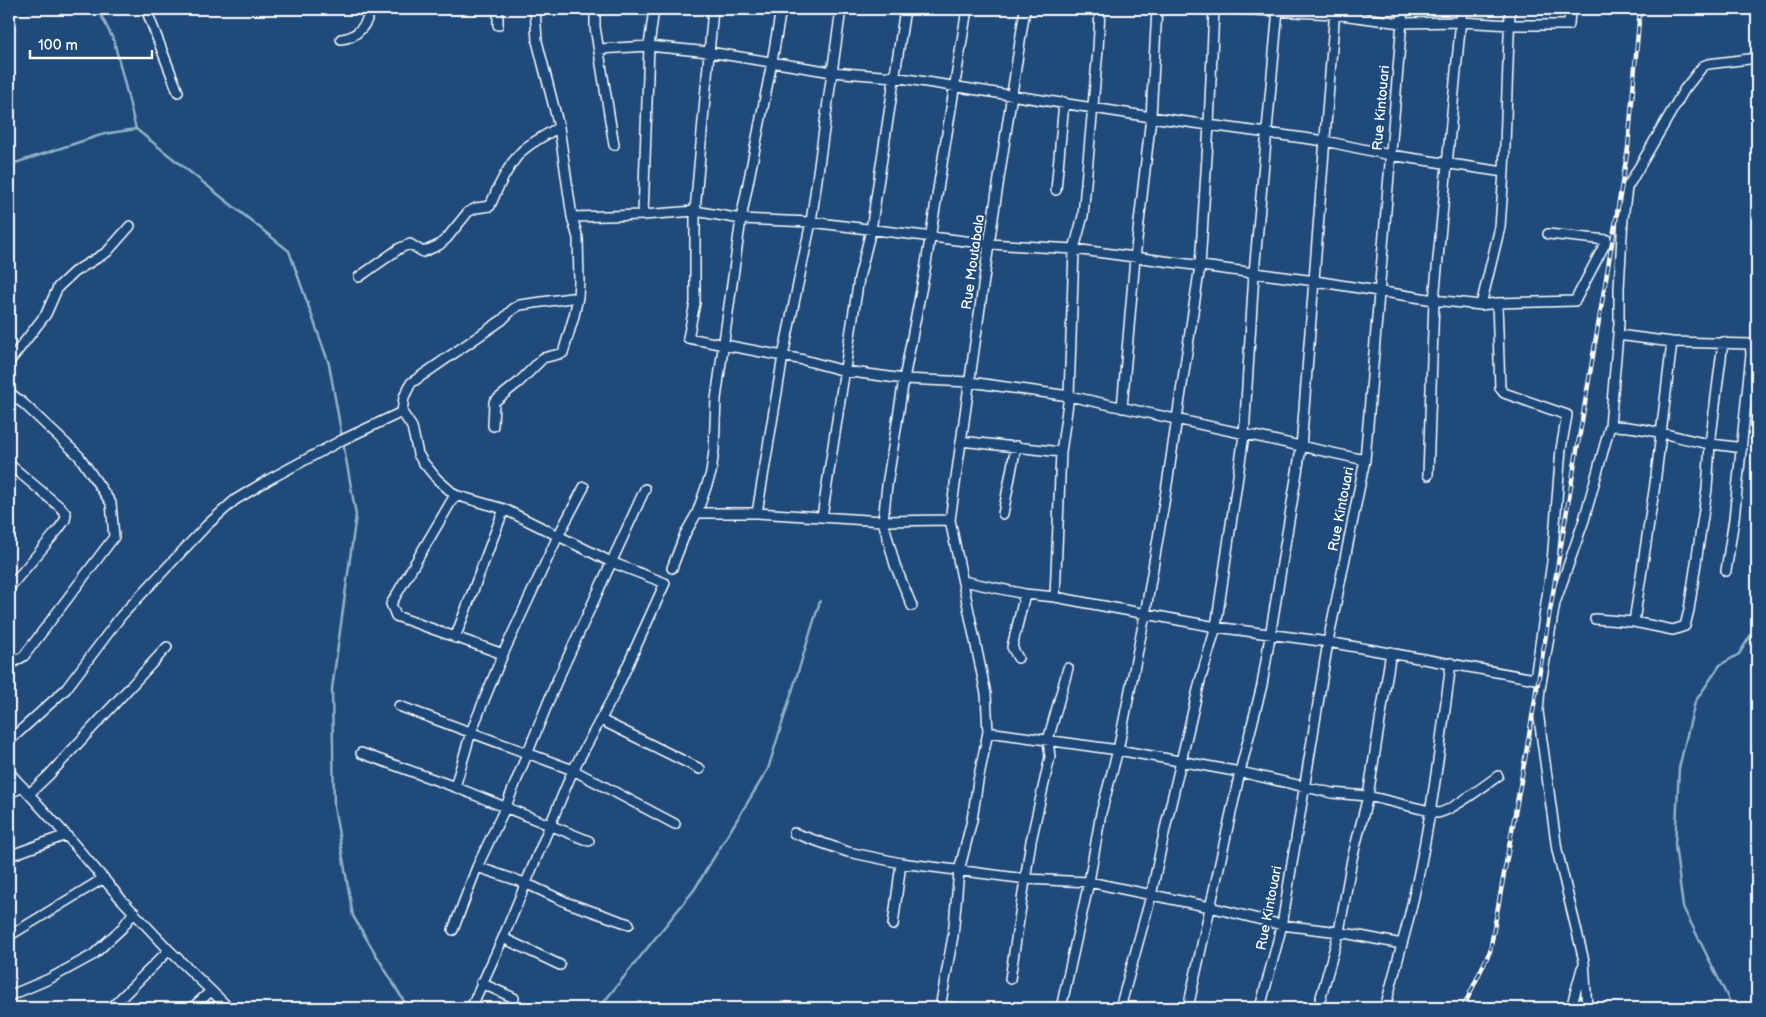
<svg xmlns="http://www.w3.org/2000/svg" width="1766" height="1017" font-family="'Balsamiq Sans',sans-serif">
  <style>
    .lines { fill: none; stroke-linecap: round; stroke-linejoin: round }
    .stream { stroke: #91b2c8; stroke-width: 2.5 }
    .minor-casing { stroke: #fff; stroke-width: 12 }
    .minor { stroke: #1f4a7a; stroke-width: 9 }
    .rail-casing { stroke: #fff; stroke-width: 4.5 }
    .rail { stroke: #1f4a7a; stroke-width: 2.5; stroke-dasharray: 8; stroke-linecap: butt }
    .labels { text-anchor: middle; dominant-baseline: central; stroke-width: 4; stroke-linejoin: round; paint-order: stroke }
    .street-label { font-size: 14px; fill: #fff; stroke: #1f4a7a }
  </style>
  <rect width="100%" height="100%" fill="#1f4a7a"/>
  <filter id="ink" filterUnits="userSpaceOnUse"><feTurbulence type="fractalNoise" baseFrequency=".02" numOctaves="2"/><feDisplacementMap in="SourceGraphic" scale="10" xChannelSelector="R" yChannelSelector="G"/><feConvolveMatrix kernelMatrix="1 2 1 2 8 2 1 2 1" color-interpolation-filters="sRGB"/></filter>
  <g filter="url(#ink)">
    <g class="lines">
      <path class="stream" d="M 98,9 L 114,41 L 136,129 L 289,251 L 329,364 L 342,437
        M 9,165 L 104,134 L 136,129
        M 343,442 L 356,515 L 332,689 L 334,806 L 353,916 L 408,1008
        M 599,1008 L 694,890 L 768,769 L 820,601
        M 1733,1008 L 1683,907 L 1675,845 L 1679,768 L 1695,702 L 1720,665 L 1739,654 L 1757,625"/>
      <defs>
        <path id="minor" d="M 146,9 L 178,92
          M 595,9 L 595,27 L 614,145
          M 713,9 L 695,211 L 695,303 L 688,338 L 804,360 L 845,371 L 904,379 L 970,382 L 1069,396 L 1365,460
          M 1236,9 L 1334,14 L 1401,23 L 1461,22 L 1510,25 L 1569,25 L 1570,9
          M 498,25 L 498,9
          M 341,39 C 357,38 368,24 370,9
          M 599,49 L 649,46 L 709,52 L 832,72 L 894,77 L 1151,117 L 1325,141 L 1390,155 L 1504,172
          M 1056,190 L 1064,102
          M 643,215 L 649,46 L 654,9
          M 572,217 L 643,215 L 695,211 L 741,219 L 811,222 L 989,244 L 1074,249 L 1315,281 L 1434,300 L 1481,305 L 1497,303 L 1575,301 L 1607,240 L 1548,234
          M 359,277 L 400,248 L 410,244 L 423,252 L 439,245 L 447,238 L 468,212 L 476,208 L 490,206 C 497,188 512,157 528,146 C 538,139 549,133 559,127
          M 1481,305 L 1500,227 L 1504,172 L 1510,9
          M 1618,335 L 1672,342 L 1750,344 L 1751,354 L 1734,519 L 1726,571
          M 9,362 L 46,314 L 58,287 L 74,272 L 107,252 L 130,226
          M 9,392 L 24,404 L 79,456 L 111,503 L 114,537 L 24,656 L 9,665
          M 1122,408 L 1135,258 L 1151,117 L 1157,9
          M 493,426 L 494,402 L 519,382 L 543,358 L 563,353 L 574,316 L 578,297 L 579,281 L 578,238 L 572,217 L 559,127 L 537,41 L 535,9
          M 1610,426 C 1644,426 1677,438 1710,444 C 1721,445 1731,446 1742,448
          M 961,441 L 1061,452
          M 9,464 L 60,507 L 66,514 L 65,520 L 58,530 L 9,588
          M 1428,475 L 1434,300 L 1462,9
          M 455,495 L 391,604 L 396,616 L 503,654
          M 697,513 L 757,513 L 883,521 L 950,520
          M 757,513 L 783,356 L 811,222 L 841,9
          M 1003,514 L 1016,446
          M 822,517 L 859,278 L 871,230 L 905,9
          M 672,568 L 685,534 L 697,513 L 711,473 L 714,450 L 716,399 L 741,219 L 772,62 L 781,9
          M 963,581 L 1025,594 L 1055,597 L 1216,627 L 1328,642 L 1535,679 L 1552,562 L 1561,449 L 1567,415 L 1504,393 L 1500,388 L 1497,303
          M 1055,597 L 1061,452 L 1069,396 L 1074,249 L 1083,216 L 1098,50 L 1100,9
          M 912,606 L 895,565 L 883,521 L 887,485 L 904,379 L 925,270 L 967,9
          M 1595,619 L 1634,622 L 1673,630 L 1685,626 L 1689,610 L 1707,489 L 1710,444 L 1723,342
          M 1634,622 L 1655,484 L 1672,342
          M 455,638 L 504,509
          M 1018,658 L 1012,647 L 1025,594
          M 399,706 L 573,770 L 675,824
          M 601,720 L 700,769
          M 988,732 L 1118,750 L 1240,772 L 1332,793 L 1368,796 L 1438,813 C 1450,812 1487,784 1498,776
          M 9,741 L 66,689 L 121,616 L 207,525 L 235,500 L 268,480 L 342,440 L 402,412
          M 361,753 L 455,787 L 589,841
          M 9,772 L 66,835 L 121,899 L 169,950 L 229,1008
          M 455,787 L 471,732 L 503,654 L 558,536 L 584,487
          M 9,793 L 23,787
          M 29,794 L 49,775 L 167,647
          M 794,833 L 848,852 L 901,863 L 1026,879 L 1089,882 L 1210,907 L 1282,925 L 1339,932 L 1402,944 C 1427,853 1439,757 1451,663
          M 9,856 L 66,835
          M 477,867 L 525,883 L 568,903 L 629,924
          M 893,925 L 901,863
          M 453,930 L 477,867 L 506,806 L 556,683 L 645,489
          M 9,936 L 104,878
          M 503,938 L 560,965
          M 1010,979 L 1031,841 L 1050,757 L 1048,740 L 1068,668
          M 481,983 L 514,998
          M 9,996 L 49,979 L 93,955 L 122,928 L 134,912
          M 940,1007 L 956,1008
          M 111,1008 L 169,950
          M 192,1008 L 211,991
          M 471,1008 L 503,938 L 573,770 L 615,693 L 665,583 L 611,562 L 504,509 L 455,495 L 437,479 L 423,462 L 418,454 L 412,427 L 402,412 L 404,397 L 411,383 L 502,320 L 513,309 L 520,305 L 578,297
          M 940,1008 L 953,936 L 959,871 L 972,820 L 978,781 L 988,732 L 986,694 L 950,520 L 989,244 L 1025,9
          M 1061,1008 L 1089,882 L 1101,813 L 1118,750 L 1145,615 L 1166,491 L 1200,266 L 1209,125 L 1214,9
          M 1120,1008 L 1151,896 L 1165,829 L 1200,681 L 1216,627 L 1244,435 L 1254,273 L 1278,9
          M 1188,1008 L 1240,772 L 1262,685 L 1301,448 L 1335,9
          M 1260,1008 L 1282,925 L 1328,642 L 1365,460 L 1403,9
          M 1318,1008 L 1339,932 L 1352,859 L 1368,796 L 1391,652
          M 1385,1008 L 1402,944
          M 1571,1008 L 1582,968
          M 1587,1008 L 1584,961 L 1557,850 L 1538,711 L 1540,689 L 1555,603 L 1584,520 L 1610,426 L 1619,323 L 1619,288 L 1623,218 L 1627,188 L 1684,90 L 1703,66 L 1708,64 L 1757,58"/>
      </defs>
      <use href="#minor" class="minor-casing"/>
      <use href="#minor" class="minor"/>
      <defs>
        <path id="rail" d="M 1463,1008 L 1490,951 L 1526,753 L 1628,148 L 1640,9"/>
      </defs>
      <use href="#rail" class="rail-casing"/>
      <use href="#rail" class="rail"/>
    </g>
  </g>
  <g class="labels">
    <g class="street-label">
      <text transform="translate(1381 108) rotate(-85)">Rue Kintouari</text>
      <text transform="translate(973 262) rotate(-82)">Rue Moutabala</text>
      <text transform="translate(1341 509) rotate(-79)">Rue Kintouari</text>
      <text transform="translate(1269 908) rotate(-79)">Rue Kintouari</text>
    </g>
  </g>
  <rect width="1766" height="1017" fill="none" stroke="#1f4a7a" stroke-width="30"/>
  <rect x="15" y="15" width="1736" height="987" fill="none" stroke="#fff" stroke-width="2" filter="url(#ink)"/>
  <path d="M30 50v8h122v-8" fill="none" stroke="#ffffff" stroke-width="2.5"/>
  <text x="38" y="50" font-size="15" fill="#ffffff" stroke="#1f4a7a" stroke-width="4" paint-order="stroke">100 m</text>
</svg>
